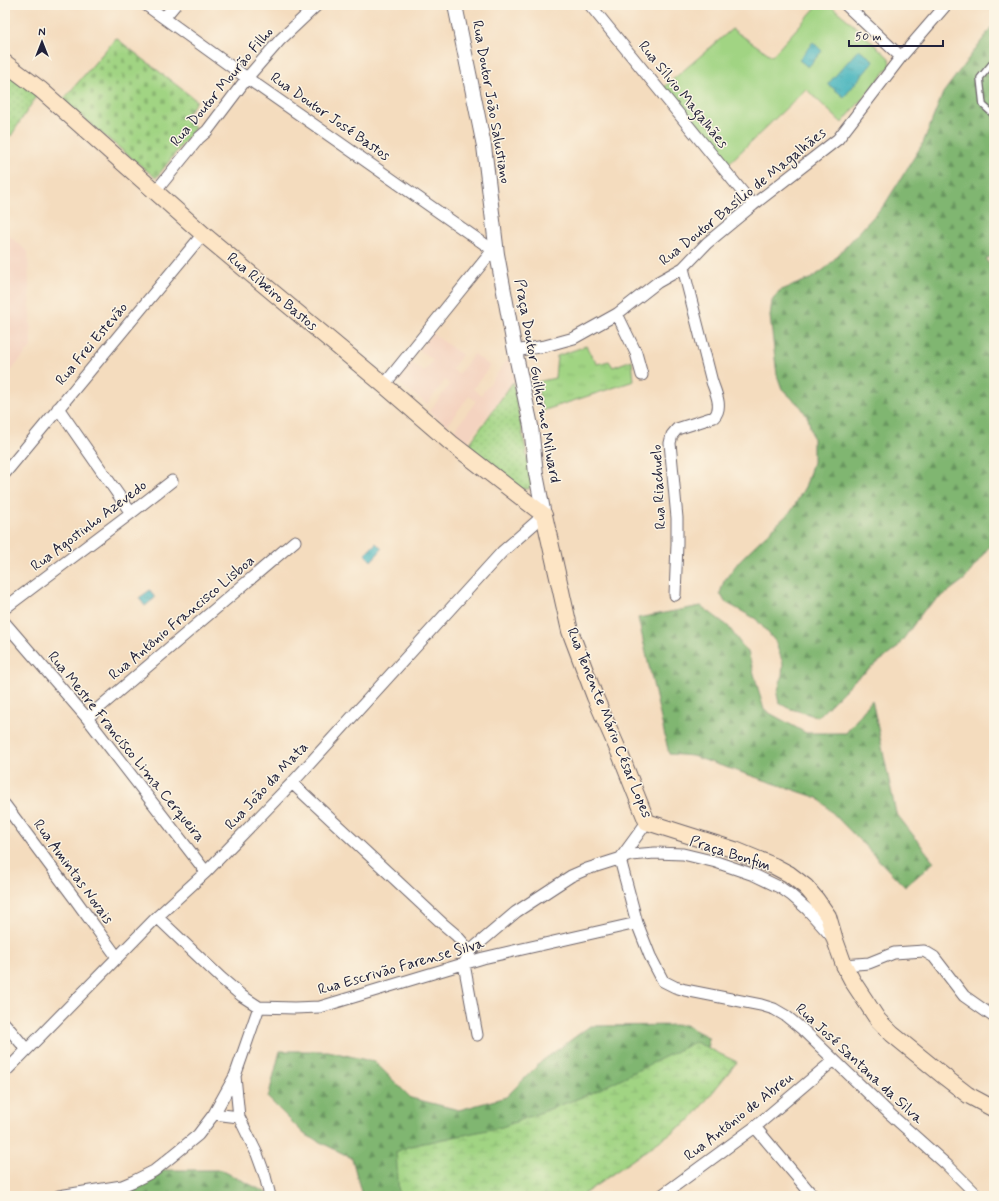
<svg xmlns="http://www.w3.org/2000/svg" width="999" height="1201" font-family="Mynerve,sans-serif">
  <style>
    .built { fill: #f4d3c0 }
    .grass { fill: url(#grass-tufts); stroke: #627b5f }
    .forest { fill: url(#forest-firs); stroke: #516c56 }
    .wetland { fill: url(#wetland-marsh); stroke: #627b5f }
    .cemetery { fill: url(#cemetery-stones); stroke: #627b5f }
    .park { fill: url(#park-dots); stroke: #627b5f }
    .pitch { fill: #a1d483; stroke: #627b5f }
    .water { fill: url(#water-ripples); stroke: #336b7c }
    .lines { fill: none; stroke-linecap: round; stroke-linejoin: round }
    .service-casing { stroke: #6c6369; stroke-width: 8 }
    .minor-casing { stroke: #6c6369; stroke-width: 13 }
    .tertiary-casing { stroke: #6c6369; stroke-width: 16 }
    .secondary-casing { stroke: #6c6369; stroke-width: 18 }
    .service { stroke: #fff; stroke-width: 5.5 }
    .minor { stroke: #fff; stroke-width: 11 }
    .tertiary { stroke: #fff; stroke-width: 14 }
    .secondary { stroke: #fde5c5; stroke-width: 16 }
    .labels { text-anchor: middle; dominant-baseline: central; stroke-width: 3; stroke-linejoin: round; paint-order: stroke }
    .street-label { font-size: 15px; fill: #22223b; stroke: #fcf5e5 }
  </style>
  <defs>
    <pattern id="grass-tufts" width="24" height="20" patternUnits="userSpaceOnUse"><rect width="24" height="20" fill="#a1d483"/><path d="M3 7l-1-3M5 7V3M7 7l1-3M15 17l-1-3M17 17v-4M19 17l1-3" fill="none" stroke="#8ab672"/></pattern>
    <pattern id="forest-firs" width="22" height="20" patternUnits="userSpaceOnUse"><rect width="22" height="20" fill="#80b671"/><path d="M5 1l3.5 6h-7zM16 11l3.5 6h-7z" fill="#68945e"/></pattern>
    <pattern id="wetland-marsh" width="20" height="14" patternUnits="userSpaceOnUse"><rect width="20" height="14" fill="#a1d483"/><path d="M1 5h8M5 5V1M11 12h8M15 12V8" fill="none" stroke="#8ab672"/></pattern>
    <pattern id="cemetery-stones" width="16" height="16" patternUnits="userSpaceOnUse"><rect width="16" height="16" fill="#a1d483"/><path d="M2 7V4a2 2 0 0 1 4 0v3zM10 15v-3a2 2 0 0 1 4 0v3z" fill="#8ab672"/></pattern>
    <pattern id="park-dots" width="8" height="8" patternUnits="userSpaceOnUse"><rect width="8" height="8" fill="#a1d483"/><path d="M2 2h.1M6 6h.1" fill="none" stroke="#8ab672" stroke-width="1.8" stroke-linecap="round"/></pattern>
    <pattern id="water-ripples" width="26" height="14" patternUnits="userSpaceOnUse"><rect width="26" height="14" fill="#44b4bd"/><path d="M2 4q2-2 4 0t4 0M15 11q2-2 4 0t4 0" fill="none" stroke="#38929b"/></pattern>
  </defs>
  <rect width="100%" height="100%" fill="#fcf5e5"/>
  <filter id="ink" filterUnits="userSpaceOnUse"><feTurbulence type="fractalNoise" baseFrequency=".025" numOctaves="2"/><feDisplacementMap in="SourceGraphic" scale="8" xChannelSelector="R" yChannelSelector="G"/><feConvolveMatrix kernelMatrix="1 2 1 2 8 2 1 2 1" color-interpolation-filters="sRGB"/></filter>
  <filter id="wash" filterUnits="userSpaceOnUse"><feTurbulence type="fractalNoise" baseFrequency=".012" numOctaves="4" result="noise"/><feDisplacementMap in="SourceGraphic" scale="16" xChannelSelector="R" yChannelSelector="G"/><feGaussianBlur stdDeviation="0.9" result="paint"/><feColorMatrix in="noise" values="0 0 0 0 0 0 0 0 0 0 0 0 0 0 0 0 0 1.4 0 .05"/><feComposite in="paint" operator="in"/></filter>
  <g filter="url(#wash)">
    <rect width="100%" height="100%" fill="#f4dcbe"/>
    <path class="built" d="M 5,232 L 28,252 L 31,347 L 5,378 Z
      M 432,333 L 462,355 L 452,369 L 459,374 L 474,354 L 490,366 L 473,389 L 481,395 L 509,358 L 515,380 L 468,441 L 454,431 L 476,401 L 469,396 L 447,425 L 429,412 L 450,384 L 445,380 L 427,404 L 395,380 L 409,361 L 424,372 L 433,360 L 419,350 Z"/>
    <path class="grass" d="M 586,346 L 597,364 L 609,361 L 613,367 L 632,360 L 634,381 L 542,411 L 537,382 L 555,378 L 557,356 Z"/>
    <path class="forest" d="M 994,24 L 994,255 L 986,259 L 994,272 L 994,540 L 965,579 L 925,609 L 896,649 L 856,679 L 818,717 L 788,708 L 779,703 L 777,694 L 782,676 L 783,663 L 775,641 L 756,619 L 725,602 L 720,593 L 724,581 L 740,560 L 792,510 L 806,485 L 813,462 L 813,439 L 808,418 L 801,407 L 782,389 L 777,375 L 770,316 L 772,301 L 779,291 L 812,278 L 826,268 L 885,204 L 923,143 L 943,93 Z
      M 701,606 L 728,626 L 741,644 L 748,652 L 764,710 L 806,733 L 846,733 L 872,700 L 896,813 L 934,862 L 905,887 L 818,798 L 692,756 L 669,754 L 638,618 Z
      M 685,1025 L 708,1037 L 709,1084 L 571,1196 L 362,1196 L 352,1158 L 304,1134 L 268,1098 L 280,1051 L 328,1051 L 375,1062 L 411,1098 L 459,1110 L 506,1097 L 542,1061 L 590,1026 Z
      M 162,1170 L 221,1170 L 269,1194 L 278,1196 L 113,1196 Z"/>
    <path class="wetland" d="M 695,1042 L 737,1062 L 691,1119 L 581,1196 L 399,1196 L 396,1152 L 410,1146 L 502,1127 L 590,1094 Z"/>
    <path class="cemetery" d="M 116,38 L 197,101 L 184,118 L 195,128 L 156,178 L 62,101 Z"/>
    <path class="park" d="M 5,68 L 39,92 L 11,136 L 5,132 Z
      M 513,382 L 532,483 L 529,489 L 516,489 L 468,446 Z"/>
    <path class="pitch" d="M 818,5 L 830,5 L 849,21 L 889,58 L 890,66 L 842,123 L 806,89 L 726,166 L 664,87 L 732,29 L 772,56 Z"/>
    <path class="water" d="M 813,42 L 822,51 L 808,67 L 799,60 Z
      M 859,49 L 874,61 L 844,97 L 828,84 Z
      M 376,543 L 382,549 L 371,561 L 365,554 Z
      M 150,590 L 155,598 L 145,606 L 139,598 Z"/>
  </g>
  <g filter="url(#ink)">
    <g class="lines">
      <defs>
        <path id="service" d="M 994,61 L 980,78 L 983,105 L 994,115"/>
        <path id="minor" d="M 146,5 L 247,78 L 493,250 L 497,254
          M 590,5 L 753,205
          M 846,5 L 901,57
          M 164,18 L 175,5
          M 155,192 L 199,138 L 207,131 L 247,78 L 280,40 L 317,5
          M 617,314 L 636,353 L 642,375
          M 515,351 L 545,346 L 574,338 L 617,314 L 658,282 L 683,268 L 707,243 L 753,205 L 838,139 L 901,57 L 946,5
          M 384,385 L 493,250
          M 58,408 L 131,513
          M 5,473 L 203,234
          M 675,595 L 677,544 L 677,518 L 670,443 L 672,435 L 677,429 L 714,417 C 723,408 716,393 712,382 L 683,268
          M 5,608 L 131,513 L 172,481
          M 5,623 L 87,718 L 206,872
          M 87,718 L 295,541
          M 292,783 L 443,924 L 456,935 L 470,951
          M 5,805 L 75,899 L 117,957
          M 620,859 L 637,923 L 650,956 L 663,981 L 675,987 L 685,990 L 761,1005 L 774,1009 L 786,1016 L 802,1029 L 890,1114 L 947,1165 L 978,1196
          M 620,859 L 647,822
          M 157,917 L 221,978 L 242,996 L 259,1007 L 294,1008 L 320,1007 L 483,958 L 637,923
          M 844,965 L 869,963 L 894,953 L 924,951 L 934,957 L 964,996 L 994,1017
          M 5,1024 L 26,1049
          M 477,1035 L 464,964 L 470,951 L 516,912 L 571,876 L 587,869 L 631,855 L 655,853 L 683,854 L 716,862 L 754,875 L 781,888 L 791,895 L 808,910 L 832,937
          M 5,1072 L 157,917 L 206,872 L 292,783 L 502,552 L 544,515
          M 235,1076 L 239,1117 L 257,1154 L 265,1176 L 270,1196
          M 214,1114 L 239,1117
          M 755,1127 L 813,1196
          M 59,1196 L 122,1186 L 134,1181 L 154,1171 L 198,1135 L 214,1114 L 235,1076 L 259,1007
          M 661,1196 L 755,1127 L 834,1060"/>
        <path id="tertiary" d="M 455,5 L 484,146 L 497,254 L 515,351 L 531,426 L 536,474 L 544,515"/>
        <path id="secondary" d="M 5,63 L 41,90 L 203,234 L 384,385 L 451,443 L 544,515 L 570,631 L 595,697 L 620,754 L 647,822 L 735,850 L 774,866 L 789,874 L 806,887 L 816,899 L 828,916 L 835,940 L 844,965 L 853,982 L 878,1020 L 892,1034 L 946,1078 L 968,1095 L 994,1109"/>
      </defs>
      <use href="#service" class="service-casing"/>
      <use href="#minor" class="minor-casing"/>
      <use href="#tertiary" class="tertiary-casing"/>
      <use href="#secondary" class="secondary-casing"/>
      <use href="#service" class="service"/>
      <use href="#minor" class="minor"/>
      <use href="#tertiary" class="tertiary"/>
      <use href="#secondary" class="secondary"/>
    </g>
  </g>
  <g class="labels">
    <g class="street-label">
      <text transform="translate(222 87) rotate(-50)">Rua Doutor Mourão Filho</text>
      <text transform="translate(683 95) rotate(51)">Rua Sílvio Magalhães</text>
      <text transform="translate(491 102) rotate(80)">Rua Doutor João Salustiano</text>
      <text transform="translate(330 117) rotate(35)">Rua Doutor José Bastos</text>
      <text transform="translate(743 197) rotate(-39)">Rua Doutor Basílio de Magalhães</text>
      <text transform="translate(272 292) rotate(40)">Rua Ribeiro Bastos</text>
      <text transform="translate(92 344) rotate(-50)">Rua Frei Estevão</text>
      <text transform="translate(537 381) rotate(80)">Praça Doutor Guilherme Milward</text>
      <text transform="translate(659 487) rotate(-93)">Rua Riachuelo</text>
      <text transform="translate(89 526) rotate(-37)">Rua Agostinho Azevedo</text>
      <text transform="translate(182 618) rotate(-40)">Rua Antônio Francisco Lisboa</text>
      <text transform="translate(609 723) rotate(68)">Rua Tenente Mário César Lopes</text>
      <text transform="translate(126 747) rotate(51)">Rua Mestre Francisco Lima Cerqueira</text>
      <text transform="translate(267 786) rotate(-47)">Rua João da Mata</text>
      <text transform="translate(730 854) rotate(18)">Praça Bonfim</text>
      <text transform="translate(73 872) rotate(54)">Rua Amintas Novais</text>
      <text transform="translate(401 967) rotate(-16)">Rua Escrivão Farense Silva</text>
      <text transform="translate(859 1064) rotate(43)">Rua José Santana da Silva</text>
      <text transform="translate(739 1117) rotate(-38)">Rua Antônio de Abreu</text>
    </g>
  </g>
  <rect width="999" height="1201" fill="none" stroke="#fcf5e5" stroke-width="20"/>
  <g transform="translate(42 42)" stroke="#fcf5e5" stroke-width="3" paint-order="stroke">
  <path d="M0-3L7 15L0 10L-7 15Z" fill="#22223b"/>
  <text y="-6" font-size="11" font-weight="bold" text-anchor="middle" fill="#22223b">N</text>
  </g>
  <path d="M849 40v6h94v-6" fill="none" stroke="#22223b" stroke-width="2"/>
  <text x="855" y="40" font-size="12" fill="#22223b" stroke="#fcf5e5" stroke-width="3" paint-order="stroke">50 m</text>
</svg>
